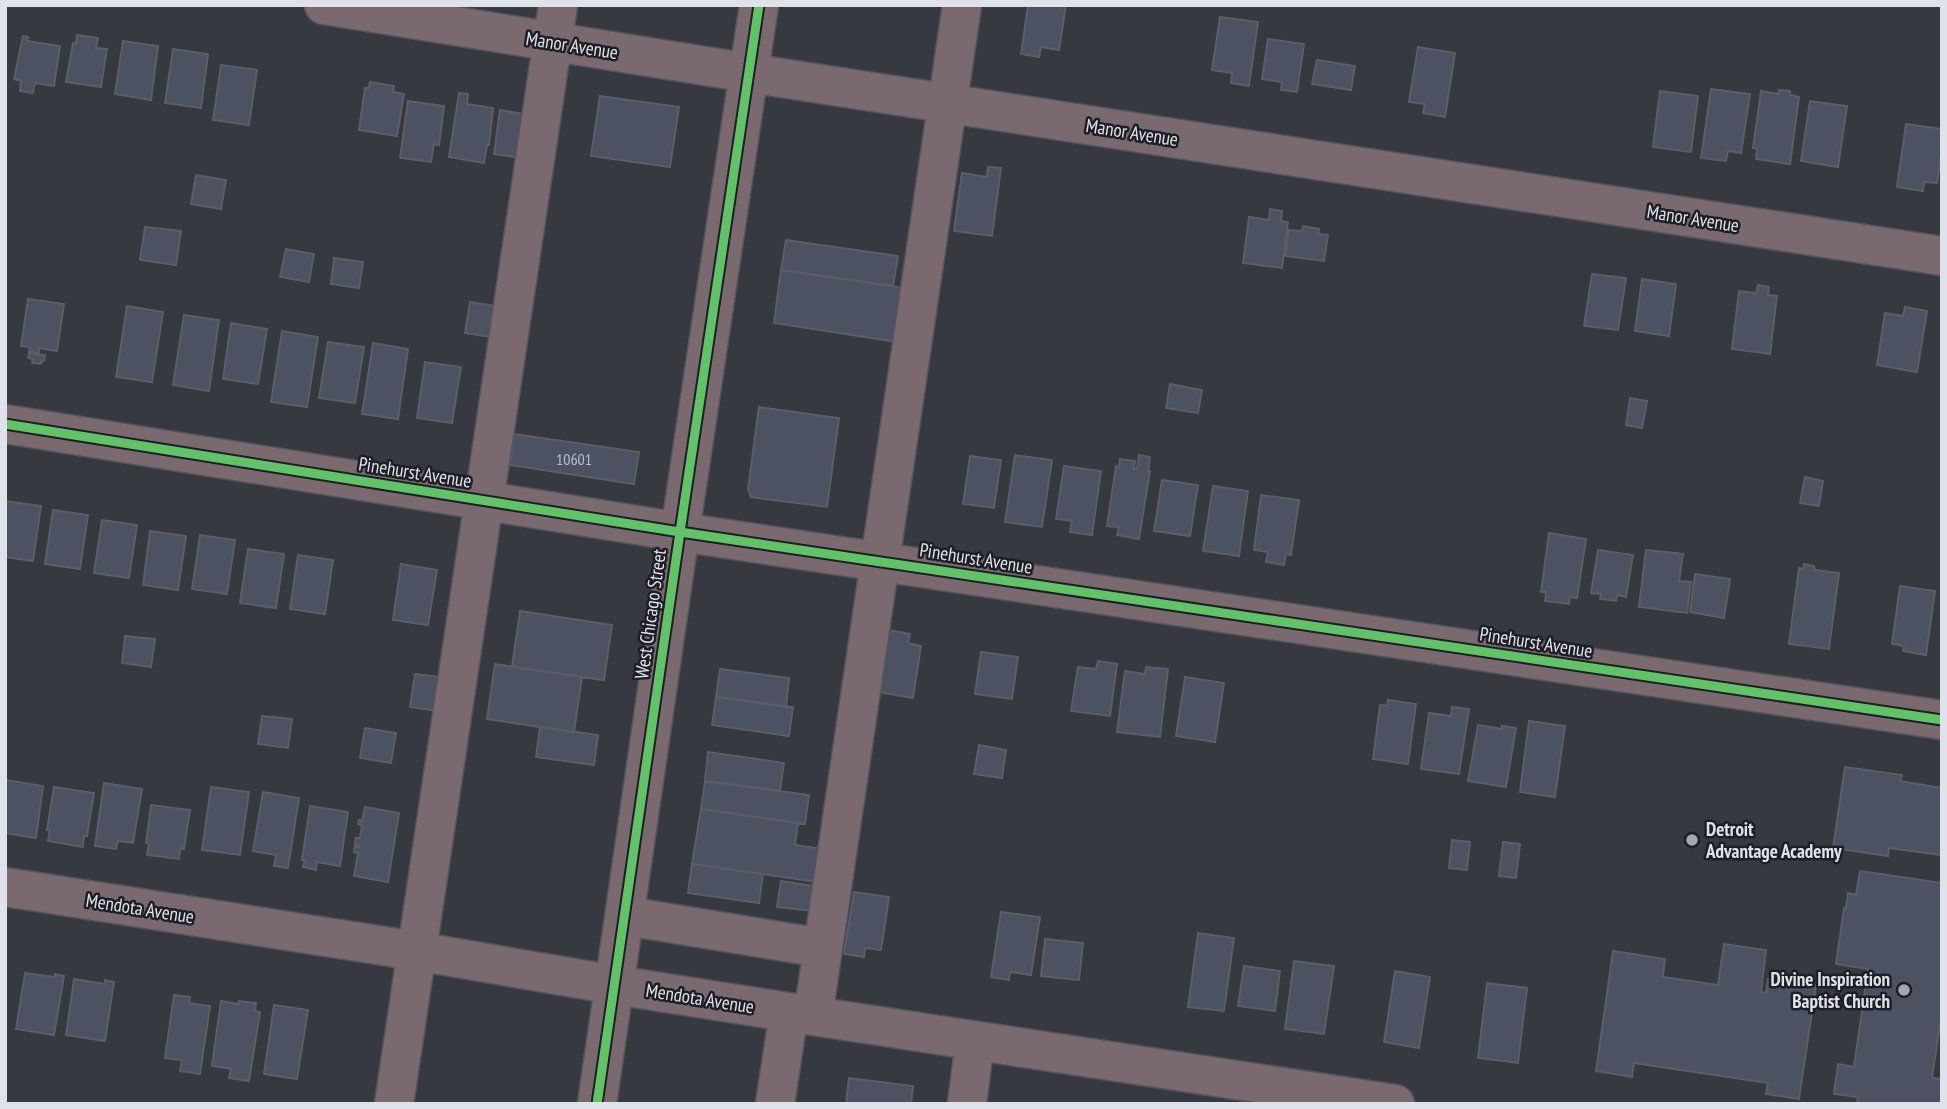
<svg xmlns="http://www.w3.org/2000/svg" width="1947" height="1109" font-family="'PT Sans Narrow',sans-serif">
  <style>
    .building { fill: #4d5263; stroke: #5c5e64; stroke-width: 2 }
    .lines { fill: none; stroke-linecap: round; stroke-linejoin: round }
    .minor-casing { stroke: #53555a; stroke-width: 41 }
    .minor { stroke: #7a6a70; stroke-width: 38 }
    .cycleway-casing { stroke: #1d1f25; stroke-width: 13 }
    .cycleway { stroke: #61c268; stroke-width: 9 }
    .poi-dot { fill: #a4a7ae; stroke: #1d1f25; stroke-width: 2.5 }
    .labels { text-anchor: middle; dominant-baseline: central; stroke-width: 5; stroke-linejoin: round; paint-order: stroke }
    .number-label { font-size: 16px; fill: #babec8 }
    .street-label { font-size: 19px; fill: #dfe2ea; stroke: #1d1f25 }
    .poi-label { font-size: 19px; font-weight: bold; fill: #dfe2ea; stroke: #1d1f25; text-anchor: start }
  </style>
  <rect width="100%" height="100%" fill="#373940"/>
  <path class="building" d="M 1028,5 L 1066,5 L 1059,50 L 1041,47 L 1039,57 L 1021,54 Z
    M 1220,17 L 1258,22 L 1249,86 L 1231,83 L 1232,73 L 1212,70 Z
    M 77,35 L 98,38 L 96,48 L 107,49 L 101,87 L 66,82 L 73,43 L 76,44 Z
    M 23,36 L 28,37 L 27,41 L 60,46 L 54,86 L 35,83 L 33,93 L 20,91 L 21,81 L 14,79 Z
    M 1268,39 L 1304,44 L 1297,92 L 1281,90 L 1282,82 L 1262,79 Z
    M 123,41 L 158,46 L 151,100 L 115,94 Z
    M 1418,47 L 1455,53 L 1445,117 L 1423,113 L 1425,104 L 1409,102 Z
    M 173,49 L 208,54 L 201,108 L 165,103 Z
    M 1317,60 L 1355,66 L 1351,90 L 1312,84 Z
    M 221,65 L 257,70 L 249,125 L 213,120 Z
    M 370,82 L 394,86 L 393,92 L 404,94 L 397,136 L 359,130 L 365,88 L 369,88 Z
    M 1711,89 L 1750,94 L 1741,153 L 1728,151 L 1726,161 L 1701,158 Z
    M 1779,90 L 1790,91 L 1790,95 L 1799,97 L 1790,164 L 1756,159 L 1757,149 L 1753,148 L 1761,91 L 1778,94 Z
    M 1660,91 L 1698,96 L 1691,152 L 1653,147 Z
    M 459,93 L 468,94 L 467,104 L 493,108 L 489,145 L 487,145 L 484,163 L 449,157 Z
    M 600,96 L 679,107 L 670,167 L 591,156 Z
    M 408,101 L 444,106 L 439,145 L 434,144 L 431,162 L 400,158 Z
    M 1810,101 L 1847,106 L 1838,167 L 1801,161 Z
    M 500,110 L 535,116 L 528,159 L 494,154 Z
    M 1906,124 L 1942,129 L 1942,147 L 1937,183 L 1924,182 L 1923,191 L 1897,187 Z
    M 988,167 L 1001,168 L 992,236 L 954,231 L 962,173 L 987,177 Z
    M 196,175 L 226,180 L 221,209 L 191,204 Z
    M 1270,209 L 1282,211 L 1281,221 L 1288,222 L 1282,268 L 1243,263 L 1249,217 L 1269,220 Z
    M 1303,226 L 1319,229 L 1318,234 L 1328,235 L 1324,261 L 1285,256 L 1289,230 L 1302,231 Z
    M 145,227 L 181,231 L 176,265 L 140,260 Z
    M 786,240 L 898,256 L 893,286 L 781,270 Z
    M 286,249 L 314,254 L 309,282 L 280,277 Z
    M 334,258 L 363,262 L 359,288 L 331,284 Z
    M 781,270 L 912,289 L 904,343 L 774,323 Z
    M 1592,274 L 1626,278 L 1618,330 L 1584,326 Z
    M 1642,279 L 1676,284 L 1669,336 L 1635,331 Z
    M 1758,285 L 1769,287 L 1768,295 L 1777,296 L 1770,354 L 1732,349 L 1739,291 L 1756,293 Z
    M 28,299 L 64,304 L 57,351 L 39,348 L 39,353 L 29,351 L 30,347 L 21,346 Z
    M 470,302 L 502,307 L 498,338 L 465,333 Z
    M 127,306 L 163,312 L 152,382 L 116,377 Z
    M 1905,307 L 1927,311 L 1917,372 L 1877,365 L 1885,313 L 1903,316 Z
    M 184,315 L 219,320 L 209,391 L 173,385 Z
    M 231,323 L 267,329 L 258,384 L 223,379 Z
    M 282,331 L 318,337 L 307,407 L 271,402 Z
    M 328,342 L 364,347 L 355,403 L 319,398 Z
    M 373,343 L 408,349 L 398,419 L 362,414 Z
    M 29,353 L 45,355 L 44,361 L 41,361 L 41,364 L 32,363 L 33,359 L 28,358 Z
    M 425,362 L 461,367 L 452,423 L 417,418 Z
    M 1170,384 L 1202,390 L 1198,413 L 1166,408 Z
    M 1630,398 L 1647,401 L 1642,428 L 1626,425 Z
    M 759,407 L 839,418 L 827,507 L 751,497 L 748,489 Z
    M 514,434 L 639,452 L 634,484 L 510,465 Z
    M 1015,455 L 1052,460 L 1042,527 L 1005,522 Z
    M 1139,455 L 1150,457 L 1148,471 L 1150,471 L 1139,539 L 1117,535 L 1119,527 L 1107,526 L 1116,466 L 1119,467 L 1120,459 L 1135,461 L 1134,469 L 1137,469 Z
    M 970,456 L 1001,460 L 994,508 L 963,504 Z
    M 1064,466 L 1101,471 L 1092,535 L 1070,532 L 1072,521 L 1056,519 Z
    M 1805,477 L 1823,481 L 1819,506 L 1800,503 Z
    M 1162,480 L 1198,485 L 1190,536 L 1154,531 Z
    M 1213,486 L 1248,491 L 1239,556 L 1203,551 Z
    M 1261,495 L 1299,500 L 1291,555 L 1286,554 L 1284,565 L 1266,562 L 1268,552 L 1254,550 Z
    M 6,501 L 41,506 L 33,561 L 5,557 Z
    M 53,510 L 88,515 L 80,569 L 45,564 Z
    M 102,520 L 137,525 L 129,578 L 94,573 Z
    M 150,531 L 186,536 L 178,590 L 143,585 Z
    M 1549,533 L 1586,539 L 1577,598 L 1570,597 L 1569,604 L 1545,601 L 1546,592 L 1541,592 Z
    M 200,535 L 235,540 L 227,594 L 192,589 Z
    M 248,549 L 284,554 L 276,608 L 240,603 Z
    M 1598,550 L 1633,555 L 1626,597 L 1617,595 L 1616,601 L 1600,599 L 1601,594 L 1591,593 Z
    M 1646,550 L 1683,554 L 1679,581 L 1691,582 L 1687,613 L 1639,607 Z
    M 298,555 L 333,560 L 325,614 L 290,609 Z
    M 401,564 L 437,570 L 428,625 L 393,620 Z
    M 1804,564 L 1814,566 L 1815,570 L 1839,573 L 1829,649 L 1789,644 L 1799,568 L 1803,569 Z
    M 1695,574 L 1730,579 L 1724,618 L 1690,612 Z
    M 1900,586 L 1935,591 L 1926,655 L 1903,651 L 1904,646 L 1892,644 Z
    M 520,611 L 612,625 L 604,680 L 512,667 Z
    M 889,630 L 910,634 L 908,643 L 921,646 L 913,698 L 878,692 Z
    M 125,636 L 155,639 L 151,667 L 122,663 Z
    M 981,652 L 1018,657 L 1012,699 L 975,694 Z
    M 1098,661 L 1117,664 L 1110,716 L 1071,711 L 1078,667 L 1096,669 Z
    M 495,664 L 582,677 L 574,732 L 487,719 Z
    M 1146,667 L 1168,669 L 1160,737 L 1117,732 L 1125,671 L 1145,674 Z
    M 720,669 L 789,678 L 786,707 L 716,697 Z
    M 415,674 L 448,678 L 444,712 L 410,707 Z
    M 1185,677 L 1224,683 L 1215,742 L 1176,736 Z
    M 716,697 L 793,707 L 789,736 L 712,725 Z
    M 1388,700 L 1416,704 L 1408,764 L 1373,759 L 1380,705 L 1387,706 Z
    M 1452,707 L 1469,709 L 1459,774 L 1421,769 L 1429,713 L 1451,716 Z
    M 262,716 L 292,719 L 288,748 L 258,744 Z
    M 1529,721 L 1565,726 L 1555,797 L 1520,792 Z
    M 1478,725 L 1502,729 L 1502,726 L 1516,728 L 1506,787 L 1468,781 Z
    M 540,727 L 598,735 L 594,765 L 536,757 Z
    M 365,728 L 396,733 L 391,763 L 360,758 Z
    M 979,745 L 1006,750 L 1002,778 L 974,774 Z
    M 708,752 L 784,763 L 780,791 L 705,781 Z
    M 1845,767 L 1902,775 L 1900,781 L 1942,788 L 1942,855 L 1889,848 L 1888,856 L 1833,848 Z
    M 5,780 L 43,786 L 36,838 L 5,833 Z
    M 705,781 L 809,795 L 805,824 L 701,809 Z
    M 104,783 L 142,789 L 133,843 L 118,841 L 116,849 L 95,846 Z
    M 54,787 L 94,793 L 87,836 L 84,836 L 83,847 L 48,841 L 50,830 L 47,830 Z
    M 211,787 L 249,792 L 240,855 L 202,850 Z
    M 263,792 L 299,798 L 288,868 L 274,866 L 276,855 L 253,851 Z
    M 151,805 L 190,810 L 184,849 L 180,848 L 179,859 L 147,855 L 149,844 L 146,843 Z
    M 310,806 L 348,812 L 340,866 L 317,862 L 316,870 L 303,867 L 305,860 L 302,860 Z
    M 365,807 L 399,813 L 388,882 L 354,876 L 358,853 L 354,852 L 355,846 L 359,847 L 359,845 L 355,844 L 356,838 L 360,838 L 362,825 L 358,824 L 359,820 L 362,821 Z
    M 701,809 L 798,823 L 795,845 L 830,850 L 825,883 L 692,864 Z
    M 1452,840 L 1470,842 L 1467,870 L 1449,868 Z
    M 1503,842 L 1520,844 L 1516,878 L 1499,876 Z
    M 692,864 L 763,874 L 759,903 L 688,893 Z
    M 1860,871 L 1942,883 L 1942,1011 L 1932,1078 L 1942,1079 L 1942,1104 L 1857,1104 L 1858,1097 L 1834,1094 L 1838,1064 L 1854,1067 L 1868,969 L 1836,964 L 1844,908 L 1846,908 L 1848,893 L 1856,895 Z
    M 781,881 L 814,886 L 811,911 L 777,907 Z
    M 854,892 L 889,897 L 881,950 L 865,948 L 864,957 L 844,954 Z
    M 1001,912 L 1040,917 L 1031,975 L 1010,972 L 1009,980 L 991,977 Z
    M 1198,933 L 1234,938 L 1224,1011 L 1188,1007 Z
    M 1045,939 L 1083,943 L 1079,980 L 1041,976 Z
    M 1724,944 L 1766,950 L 1761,992 L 1766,993 L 1768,979 L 1816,985 L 1799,1099 L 1766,1094 L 1768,1083 L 1634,1063 L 1632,1077 L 1596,1071 L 1613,951 L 1665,959 L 1663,977 L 1718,985 Z
    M 1294,961 L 1334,966 L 1324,1034 L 1285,1029 Z
    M 1244,966 L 1280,971 L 1275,1011 L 1238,1006 Z
    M 1395,971 L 1430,977 L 1419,1048 L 1384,1042 Z
    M 25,973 L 55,977 L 55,974 L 64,976 L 54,1035 L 16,1029 Z
    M 74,979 L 105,984 L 105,980 L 114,982 L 105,1041 L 66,1035 Z
    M 1487,983 L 1527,988 L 1518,1063 L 1478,1058 Z
    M 174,995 L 190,997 L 189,1003 L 210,1006 L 200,1074 L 180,1071 L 182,1060 L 165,1058 Z
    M 221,1001 L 238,1004 L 239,1001 L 256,1003 L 255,1011 L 260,1012 L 249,1081 L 229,1078 L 231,1069 L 212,1066 Z
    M 274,1005 L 308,1010 L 297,1079 L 264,1074 Z
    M 849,1078 L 913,1086 L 911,1104 L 846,1104 Z"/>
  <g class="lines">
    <defs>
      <path id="minor" d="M 324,5 L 749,73 L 1942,256
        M 5,424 L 680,532 L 1942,720
        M 5,887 L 416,951 L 615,985 L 813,1016 L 1395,1104
        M 626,916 L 822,948
        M 813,1016 L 962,5
        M 394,1104 L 558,5
        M 597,1104 L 680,532 L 759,5
        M 775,1104 L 789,1012
        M 967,1104 L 975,1041"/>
    </defs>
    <use href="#minor" class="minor-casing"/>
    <use href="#minor" class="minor"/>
    <defs>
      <path id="cycleway" d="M 5,424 L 680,532 L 1942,720
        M 597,1104 L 680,532 L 759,5"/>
    </defs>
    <use href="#cycleway" class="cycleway-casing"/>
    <use href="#cycleway" class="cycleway"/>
  </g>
  <g class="poi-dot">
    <circle cx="1692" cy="840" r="7"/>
    <circle cx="1904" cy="990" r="7"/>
  </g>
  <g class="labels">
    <g class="number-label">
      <text x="574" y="459">10601</text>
    </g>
    <g class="street-label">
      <text transform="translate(572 45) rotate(9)">Manor Avenue</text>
      <text transform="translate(1132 132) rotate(9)">Manor Avenue</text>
      <text transform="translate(1693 218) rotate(9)">Manor Avenue</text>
      <text transform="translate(415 472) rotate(9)">Pinehurst Avenue</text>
      <text transform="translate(976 558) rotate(9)">Pinehurst Avenue</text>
      <text transform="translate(650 614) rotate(-82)">West Chicago Street</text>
      <text transform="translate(1536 642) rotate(9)">Pinehurst Avenue</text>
      <text transform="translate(140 908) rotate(9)">Mendota Avenue</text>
      <text transform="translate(700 998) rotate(9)">Mendota Avenue</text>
    </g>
    <g class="poi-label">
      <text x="1706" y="829">Detroit<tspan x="1706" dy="22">Advantage Academy</tspan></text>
      <text x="1890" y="979" text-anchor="end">Divine Inspiration<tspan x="1890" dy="22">Baptist Church</tspan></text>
    </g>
  </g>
  <rect width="1947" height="1109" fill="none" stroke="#dfe2ea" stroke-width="14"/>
</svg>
